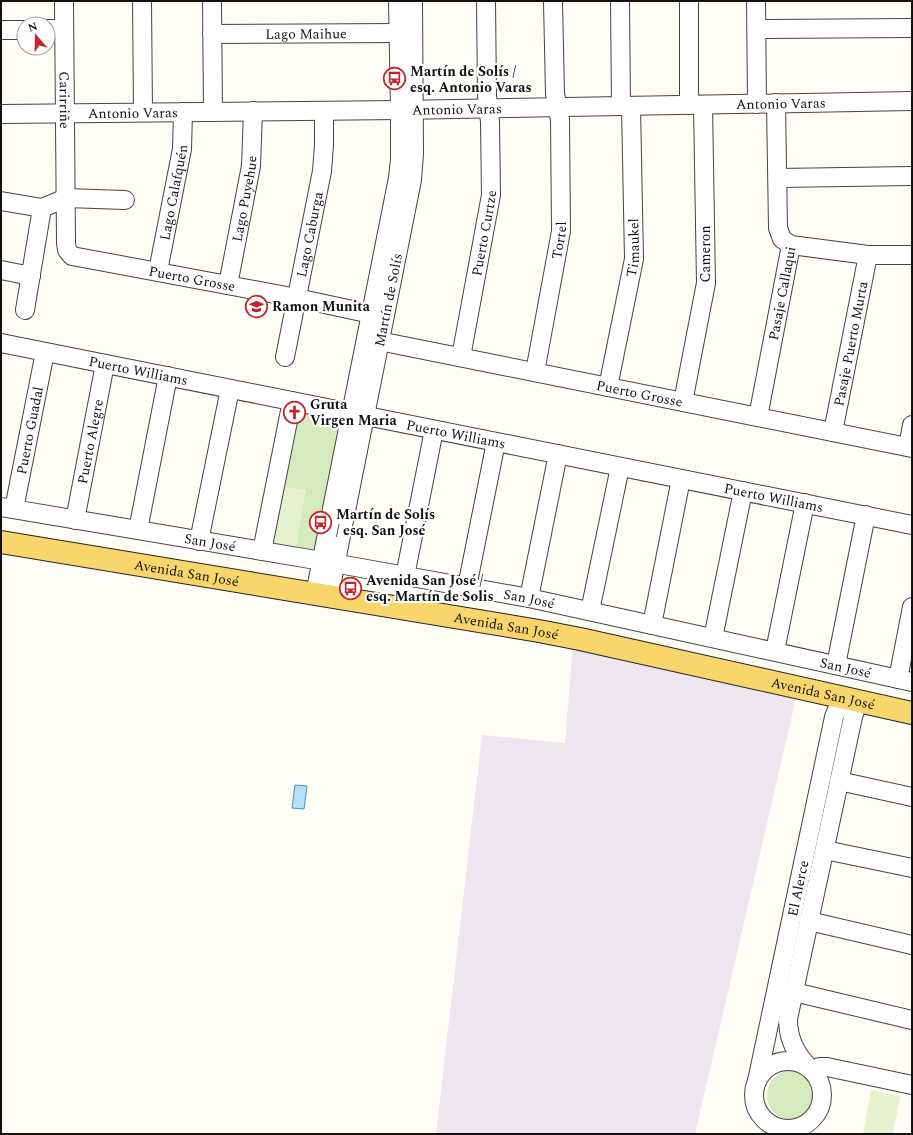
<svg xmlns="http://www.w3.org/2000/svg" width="913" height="1135" font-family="Spectral,serif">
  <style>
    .industrial { fill: #eee6ef }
    .green { fill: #d5ebbd }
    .pitch { fill: #e6f2cf }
    .water { fill: #b9e0f7; stroke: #3f96cf }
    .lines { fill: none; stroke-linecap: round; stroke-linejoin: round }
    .minor-casing { stroke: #444; stroke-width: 20 }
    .major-casing { stroke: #222; stroke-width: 24 }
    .minor { stroke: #fff; stroke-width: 18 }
    .major { stroke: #f9d66b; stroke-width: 22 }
    .labels { text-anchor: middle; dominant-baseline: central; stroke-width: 4; stroke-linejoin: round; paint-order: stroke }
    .street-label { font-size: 14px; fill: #111; stroke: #fff }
    .poi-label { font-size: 14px; font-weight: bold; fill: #111; stroke: #fff; text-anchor: start }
  </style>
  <rect width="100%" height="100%" fill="#fffdf5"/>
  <path class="industrial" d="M 573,643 L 797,694 L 695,1134 L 436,1134 L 482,735 L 565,743 Z"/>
  <path class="green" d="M 294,408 L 341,417 L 315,551 L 268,542 Z
    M767 1095a25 25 0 1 1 50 0a25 25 0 1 1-50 0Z"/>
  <path class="pitch" d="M 281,486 L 306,490 L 296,547 L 270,542 Z
    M 871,1090 L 900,1096 L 893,1134 L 863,1134 Z"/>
  <path class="water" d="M 295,785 L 307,786 L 304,809 L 292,808 Z"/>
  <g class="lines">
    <defs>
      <g id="minor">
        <path id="s1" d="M 64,1 L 66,243 L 67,250 L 72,256 L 297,298 L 371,314"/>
        <path d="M 142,1 L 143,112"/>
        <path d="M 212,1 L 213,112"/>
        <path d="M 620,1 L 621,106"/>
        <path d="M 689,1 L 689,105"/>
        <path d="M 756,1 L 757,104"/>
        <path d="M 48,29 L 64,29"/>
        <path d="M 757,29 L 912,28"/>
        <path d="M 1,30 L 24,30"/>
        <path id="s2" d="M 212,34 L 399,33"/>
        <path d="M 776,103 L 778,228 L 782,239 L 791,245 L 868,255 L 912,255"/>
        <path id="s3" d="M 1,114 L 400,110 L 912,101"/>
        <path d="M 778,178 L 912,176"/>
        <path d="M 1,201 L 42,208 L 66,198 L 125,200"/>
        <path d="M 1,270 L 31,276"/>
        <path id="s4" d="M 158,271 L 182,149 L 183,112"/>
        <path id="s5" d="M 228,285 L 251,166 L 253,111"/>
        <path d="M 25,310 L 42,208"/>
        <path id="s6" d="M 369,339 L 912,448"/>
        <path id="s7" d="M 1,343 L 912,525"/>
        <path id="s8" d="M 285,357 L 322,171 L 324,145 L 324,111"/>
        <path id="s9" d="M 461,357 L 491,195 L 490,122 L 487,96 L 486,1"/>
        <path id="s10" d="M 535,372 L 561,231 L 560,120 L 555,94 L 553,1"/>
        <path id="s11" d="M 608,387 L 634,259 L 631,106"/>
        <path d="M 683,402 L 706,283 L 703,105"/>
        <path id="s12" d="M 758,417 L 791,245"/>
        <path id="s13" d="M 833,432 L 868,255"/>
        <path d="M 908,447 L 912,425"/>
        <path id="s14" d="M 1,507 L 322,561 L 529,598 L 912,682"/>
        <path id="s15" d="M 14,509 L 45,352"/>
        <path id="s16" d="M 75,520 L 105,364"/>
        <path d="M 138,530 L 168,376"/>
        <path d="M 199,541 L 230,389"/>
        <path d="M 262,551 L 292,401"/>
        <path d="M 405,576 L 434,430"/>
        <path d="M 467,587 L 496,442"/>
        <path d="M 315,594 L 398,178 L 400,159 L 400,110 L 398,1"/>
        <path id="s17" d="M 329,596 L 412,180 L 414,154 L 413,1"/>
        <path d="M 529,598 L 558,454"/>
        <path d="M 590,611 L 620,467"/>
        <path d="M 652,625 L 681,479"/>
        <path d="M 713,638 L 743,491"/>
        <path d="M 775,651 L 805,503"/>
        <path d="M 836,665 L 866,515"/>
        <path d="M 898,679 L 912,607"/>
        <path d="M 839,781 L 912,797"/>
        <path d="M 825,850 L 912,868"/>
        <path d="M 809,921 L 912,945"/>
        <path d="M 794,992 L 912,1020"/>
        <circle cx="788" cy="1095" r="34"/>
        <path d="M 810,1068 C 796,1055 788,1040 788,1019 L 853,717 L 858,701"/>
        <path d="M 814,1072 L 819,1067 L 827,1067 L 912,1085"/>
        <path id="s18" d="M 757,1081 L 834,717 L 842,697"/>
      </g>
      <g id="major">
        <path id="s19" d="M 1,542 L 539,631 L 580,639 L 912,713"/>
      </g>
    </defs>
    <use href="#minor" class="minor-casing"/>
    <use href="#major" class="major-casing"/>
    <use href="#minor" class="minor"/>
    <use href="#major" class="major"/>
  </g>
  <defs>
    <symbol id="bus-ring" viewBox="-11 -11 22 22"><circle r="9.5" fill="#fff" stroke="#c4262e" stroke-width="1.5"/><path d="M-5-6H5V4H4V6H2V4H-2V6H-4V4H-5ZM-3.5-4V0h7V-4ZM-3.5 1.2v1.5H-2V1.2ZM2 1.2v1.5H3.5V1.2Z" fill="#c4262e"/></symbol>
    <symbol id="school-ring" viewBox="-11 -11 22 22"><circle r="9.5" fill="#fff" stroke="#c4262e" stroke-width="1.5"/><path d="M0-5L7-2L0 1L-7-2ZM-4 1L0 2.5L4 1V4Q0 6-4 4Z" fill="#c4262e"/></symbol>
    <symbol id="church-ring" viewBox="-11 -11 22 22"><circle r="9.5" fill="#fff" stroke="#c4262e" stroke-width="1.5"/><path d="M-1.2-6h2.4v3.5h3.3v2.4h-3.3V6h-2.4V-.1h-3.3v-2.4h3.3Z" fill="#c4262e"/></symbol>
  </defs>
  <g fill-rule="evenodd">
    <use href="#bus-ring" x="382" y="66" width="25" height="25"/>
    <use href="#school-ring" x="244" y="294" width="25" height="25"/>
    <use href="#church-ring" x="282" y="400" width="25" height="25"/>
    <use href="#bus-ring" x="308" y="510" width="25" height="25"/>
    <use href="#bus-ring" x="338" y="576" width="25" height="25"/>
  </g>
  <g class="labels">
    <g class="street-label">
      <text stroke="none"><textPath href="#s2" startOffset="94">Lago Maihue</textPath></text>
      <text stroke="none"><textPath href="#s1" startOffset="99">Carirriñe</textPath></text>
      <text stroke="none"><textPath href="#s3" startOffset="780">Antonio Varas</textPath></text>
      <text stroke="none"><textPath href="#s3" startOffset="456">Antonio Varas</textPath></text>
      <text stroke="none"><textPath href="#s3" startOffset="132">Antonio Varas</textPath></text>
      <text stroke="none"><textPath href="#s4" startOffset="80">Lago Calafquén</textPath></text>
      <text stroke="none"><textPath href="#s5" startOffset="88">Lago Puyehue</textPath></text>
      <text stroke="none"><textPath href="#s9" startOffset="126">Puerto Curtze</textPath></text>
      <text stroke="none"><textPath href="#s8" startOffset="125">Lago Caburga</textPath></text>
      <text stroke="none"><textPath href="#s10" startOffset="134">Tortel</textPath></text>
      <text stroke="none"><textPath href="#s11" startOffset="142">Timaukel</textPath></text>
      <text transform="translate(705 254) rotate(-90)">Cameron</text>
      <text stroke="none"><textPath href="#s1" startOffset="379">Puerto Grosse</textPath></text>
      <text stroke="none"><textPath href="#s12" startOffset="126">Pasaje Callaqui</textPath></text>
      <text stroke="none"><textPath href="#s17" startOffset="302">Martín de Solís</textPath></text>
      <text stroke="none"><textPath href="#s13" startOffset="90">Pasaje Puerto Murta</textPath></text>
      <text stroke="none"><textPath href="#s7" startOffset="140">Puerto Williams</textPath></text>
      <text stroke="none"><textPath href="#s6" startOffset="276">Puerto Grosse</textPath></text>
      <text stroke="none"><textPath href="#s15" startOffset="80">Puerto Guadal</textPath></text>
      <text stroke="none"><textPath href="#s7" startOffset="464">Puerto Williams</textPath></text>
      <text stroke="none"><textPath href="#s16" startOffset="80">Puerto Alegre</textPath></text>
      <text stroke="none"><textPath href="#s7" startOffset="788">Puerto Williams</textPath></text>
      <text stroke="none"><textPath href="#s14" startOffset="212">San José</textPath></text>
      <text stroke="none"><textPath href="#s19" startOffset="188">Avenida San José</textPath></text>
      <text stroke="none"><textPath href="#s14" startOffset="536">San José</textPath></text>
      <text stroke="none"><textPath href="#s19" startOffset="512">Avenida San José</textPath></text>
      <text stroke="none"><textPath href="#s14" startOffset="860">San José</textPath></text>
      <text stroke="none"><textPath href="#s19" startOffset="836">Avenida San José</textPath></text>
      <text stroke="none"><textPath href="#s18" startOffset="197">El Alerce</textPath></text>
    </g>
    <g class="poi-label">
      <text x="410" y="71">Martín de Solís /<tspan x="410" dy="16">esq. Antonio Varas</tspan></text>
      <text x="272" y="306">Ramon Munita</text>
      <text x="310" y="404">Gruta<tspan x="310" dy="16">Virgen Maria</tspan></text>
      <text x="336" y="514">Martín de Solís<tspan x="336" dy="16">/ esq. San José</tspan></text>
      <text x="366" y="580">Avenida San José /<tspan x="366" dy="16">esq. Martín de Solis</tspan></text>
    </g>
  </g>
  <rect width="913" height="1135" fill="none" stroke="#111111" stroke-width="4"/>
  <g transform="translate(36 36) rotate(340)"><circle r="19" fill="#ffffff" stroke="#a0a0a0"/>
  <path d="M0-3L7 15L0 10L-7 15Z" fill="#c4262e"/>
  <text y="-6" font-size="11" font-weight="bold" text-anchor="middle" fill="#111111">N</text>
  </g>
</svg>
